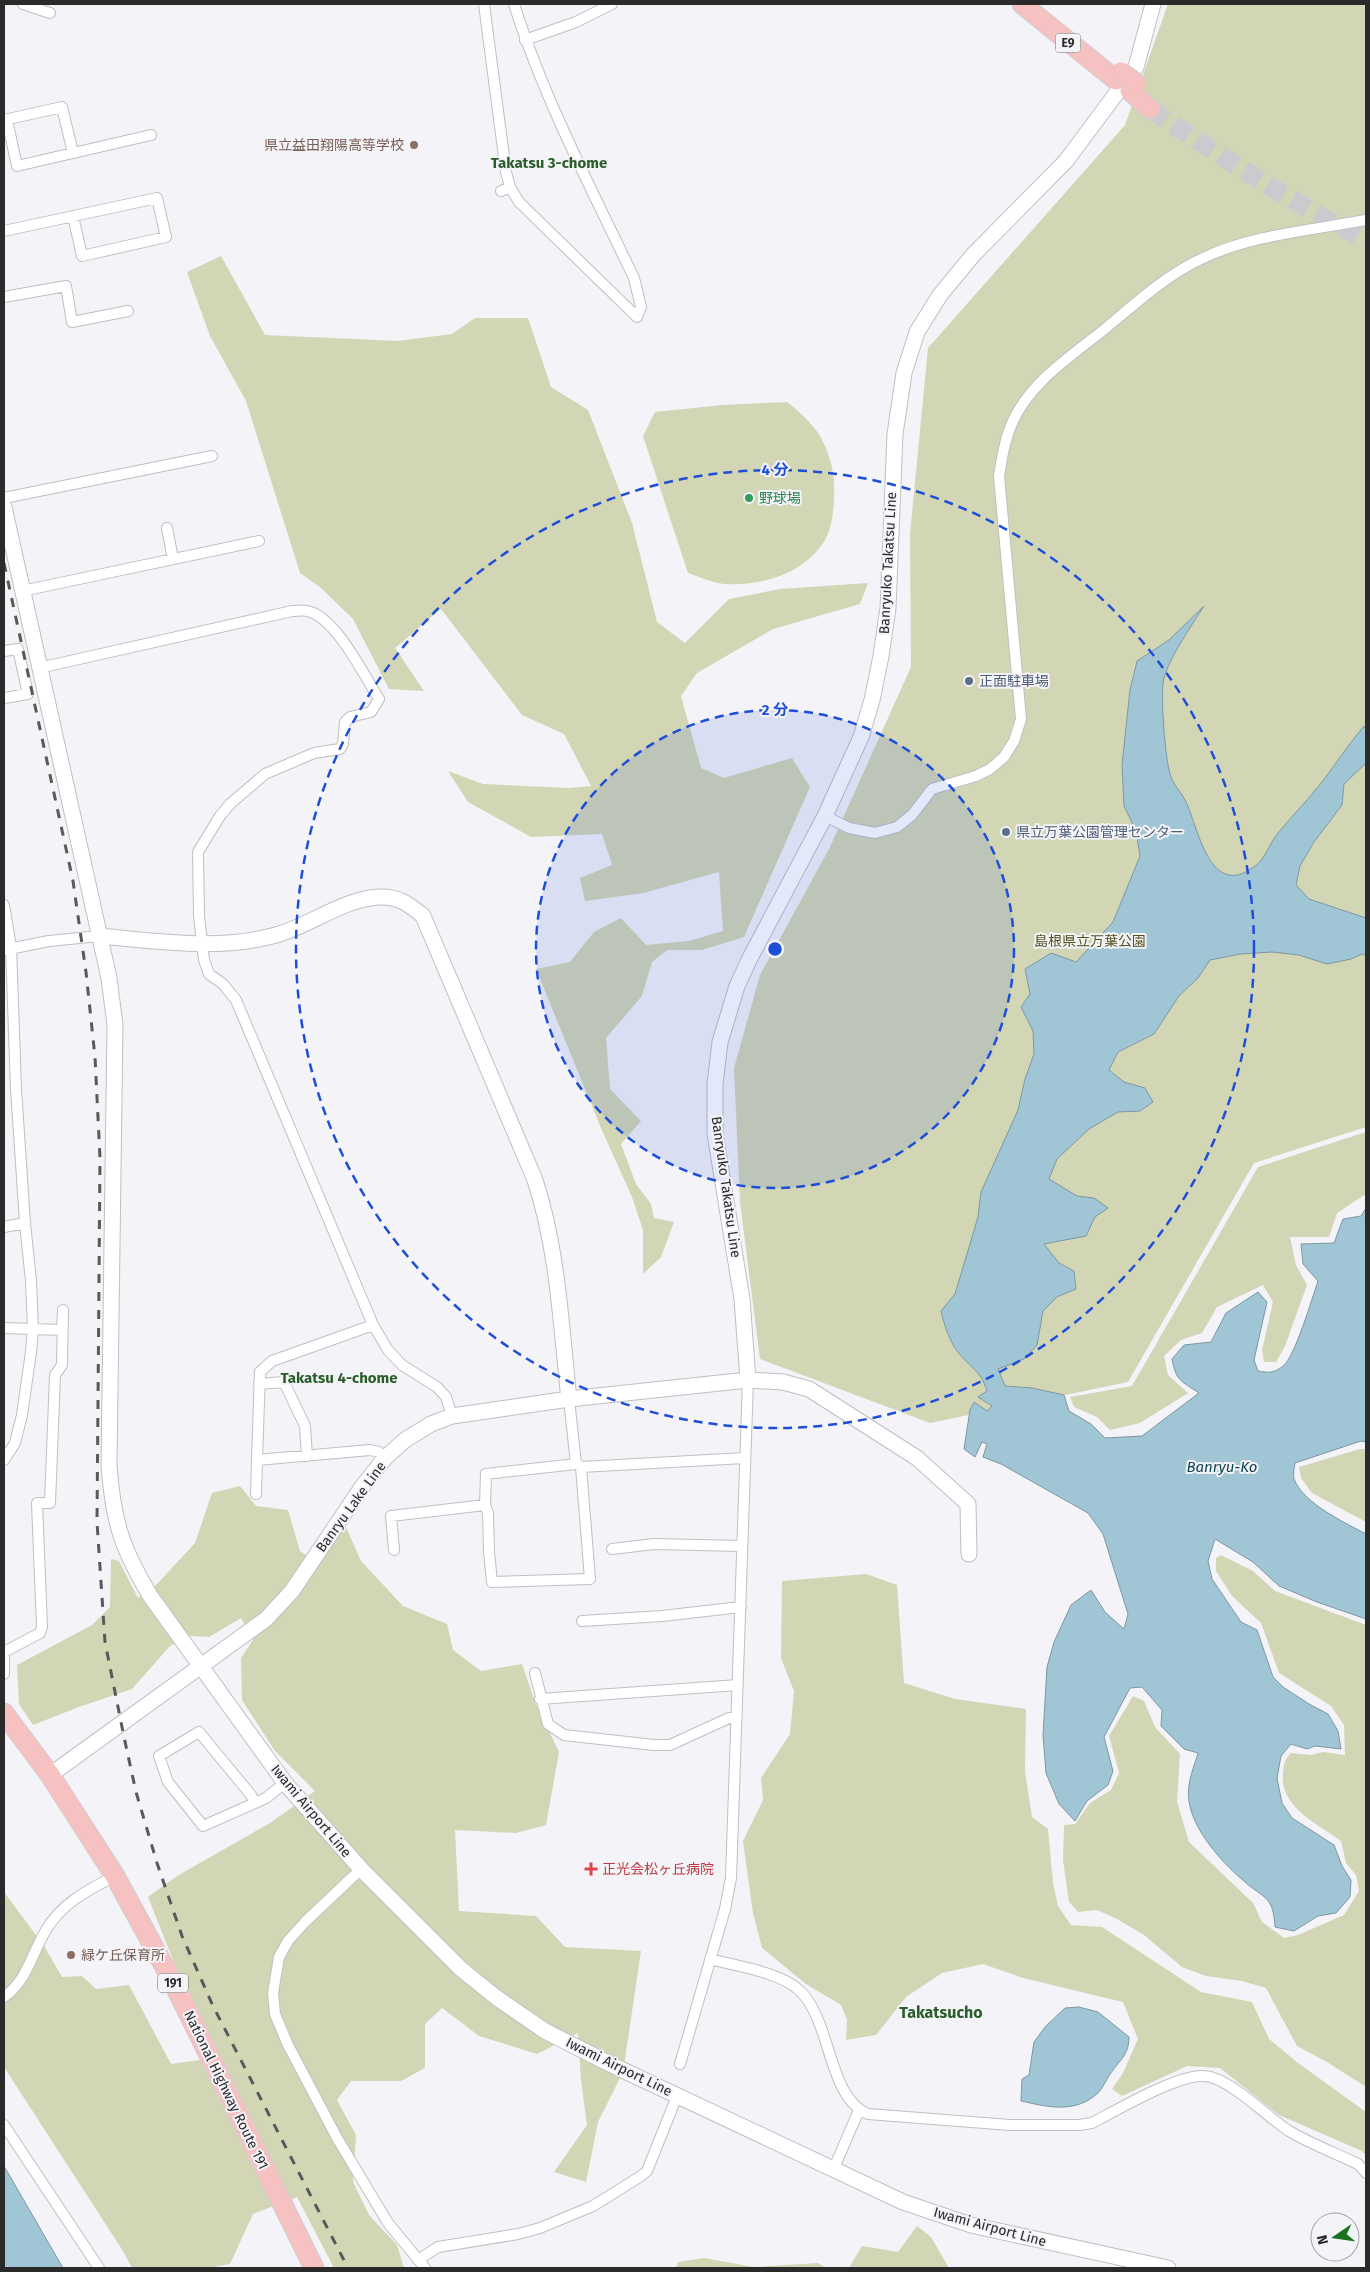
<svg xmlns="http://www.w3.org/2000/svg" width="1370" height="2272" font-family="'Fira Sans','Noto Sans JP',sans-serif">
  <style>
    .green { fill: #d3d6b5 }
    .water { fill: #a0c6d6; stroke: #7d97a3 }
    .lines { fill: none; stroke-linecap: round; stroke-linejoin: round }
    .highway-tunnel { stroke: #cbcbcf; stroke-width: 19; stroke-dasharray: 19 9; stroke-linecap: butt }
    .street-casing { stroke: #bfbfc4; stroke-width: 12 }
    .secondary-casing { stroke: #bfbfc4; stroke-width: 17 }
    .highway-casing { stroke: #d0d0d0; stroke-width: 21 }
    .street { stroke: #fff; stroke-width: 10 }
    .secondary { stroke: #fff; stroke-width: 15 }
    .highway { stroke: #f6c1c1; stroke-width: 19 }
    .rail { stroke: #59595a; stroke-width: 3; stroke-dasharray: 9 9; stroke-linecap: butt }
    .highway-bridge-casing { stroke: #d0d0d0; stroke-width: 21; stroke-linecap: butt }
    .highway-bridge { stroke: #f6c1c1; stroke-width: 19 }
    .ring { fill: none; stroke: #1d4ed8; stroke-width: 2.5; stroke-dasharray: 9 6 }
    .education-dot { fill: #8d6e63; stroke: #f3f3f8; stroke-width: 2 }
    .leisure-dot { fill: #2e9e5b; stroke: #f3f3f8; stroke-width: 2 }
    .service-dot { fill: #5c6f8a; stroke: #f3f3f8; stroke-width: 2 }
    .health-dot { fill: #e0444e; stroke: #f3f3f8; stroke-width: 2 }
    .labels { text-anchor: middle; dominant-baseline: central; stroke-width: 4; stroke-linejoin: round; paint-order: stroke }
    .shield { fill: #f3f3f8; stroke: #666668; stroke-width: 1 }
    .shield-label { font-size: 12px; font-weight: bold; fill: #2a2a2b }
    .education-label { font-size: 14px; fill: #785e54; stroke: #f3f3f8; text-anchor: end }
    .leisure-label { font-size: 14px; fill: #27864d; stroke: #f3f3f8; text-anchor: start }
    .street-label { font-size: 14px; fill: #2a2a2b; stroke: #f3f3f8 }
    .service-label { font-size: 14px; fill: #4e5e75; stroke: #f3f3f8; text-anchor: start }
    .park-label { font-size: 14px; fill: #51521b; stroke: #f3f3f8 }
    .health-label { font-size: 14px; fill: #be3a42; stroke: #f3f3f8; text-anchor: start }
    .neighbourhood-label { font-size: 15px; font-weight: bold; fill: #295d29; stroke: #f3f3f8 }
    .water-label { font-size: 15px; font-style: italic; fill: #093f51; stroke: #f3f3f8 }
    .quarter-label { font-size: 16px; font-weight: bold; fill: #295d29; stroke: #f3f3f8 }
    .centre { fill: #1d4ed8; stroke: #f3f3f8; stroke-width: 2.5 }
    .ring-label { font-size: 15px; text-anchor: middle; font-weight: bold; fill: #1d4ed8; stroke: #f3f3f8; stroke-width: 4; stroke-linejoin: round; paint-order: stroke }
  </style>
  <rect width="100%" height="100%" fill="#f3f3f8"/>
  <path class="green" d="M 1168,4 L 1366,4 L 1366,1127 L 1254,1163 L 1128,1382 L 930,1423 L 760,1359 L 740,1202 L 734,1068 L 760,975 L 829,849 L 911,667 L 910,534 L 928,348 L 1125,125 Z
    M 221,256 L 265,335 L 398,341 L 452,334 L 475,318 L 528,318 L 551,387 L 588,410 L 632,523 L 657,622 L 685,643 L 729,599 L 780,589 L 868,583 L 860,604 L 773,629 L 697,673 L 681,696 L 701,768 L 724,778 L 792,758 L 810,787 L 744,937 L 702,950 L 667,950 L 652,962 L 642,996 L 606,1038 L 610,1089 L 641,1121 L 621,1144 L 636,1184 L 651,1204 L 654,1218 L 674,1222 L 661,1257 L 643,1274 L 643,1230 L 632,1197 L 601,1128 L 536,969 L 570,962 L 594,932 L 621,918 L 646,945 L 689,941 L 723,931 L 719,872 L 643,893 L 585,901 L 580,878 L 612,865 L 602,834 L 531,837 L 468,802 L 448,771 L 483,784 L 569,788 L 591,786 L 564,734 L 522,715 L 441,609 L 395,648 L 424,691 L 389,689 L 353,619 L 321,588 L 300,573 L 246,401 L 210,336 L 187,272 Z
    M 787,402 C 801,413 817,427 824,444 C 832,460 835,479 834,496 C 834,511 832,527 825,540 C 805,574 761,586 725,584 C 713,583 700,577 688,573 L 643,436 L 655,412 L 722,405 Z
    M 1366,1132 L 1366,1194 L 1337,1213 L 1329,1237 L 1290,1237 L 1296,1265 L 1307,1285 L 1285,1346 L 1276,1362 L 1264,1362 L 1262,1350 L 1273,1302 L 1263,1285 L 1217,1307 L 1202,1333 L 1181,1340 L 1164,1356 L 1168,1375 L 1188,1393 L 1140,1423 L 1110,1430 L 1097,1417 L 1074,1407 L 1070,1397 L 1132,1386 L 1258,1167 Z
    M 1360,1449 L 1366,1449 L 1366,1522 L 1312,1493 L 1301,1478 L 1299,1467 Z
    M 240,1486 L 256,1506 L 288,1510 L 300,1551 L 319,1564 L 345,1525 L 361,1561 L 403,1606 L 447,1624 L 453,1650 L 481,1671 L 522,1664 L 535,1702 L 559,1752 L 546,1825 L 516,1833 L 455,1830 L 459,1911 L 536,1916 L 565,1947 L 641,1951 L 623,2072 L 598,2122 L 586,2182 L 554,2172 L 587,2125 L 581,2080 L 578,2033 L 537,2054 L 479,2036 L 442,2008 L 425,2024 L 425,2068 L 401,2081 L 351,2081 L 337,2100 L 356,2135 L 353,2182 L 369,2215 L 397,2245 L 404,2268 L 334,2268 L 297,2197 L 253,2214 L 230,2264 L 208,2268 L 132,2268 L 123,2251 L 4,2067 L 4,1892 L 44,1946 L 62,1977 L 82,1976 L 96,1989 L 129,1985 L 171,2064 L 221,2057 L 173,1960 L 148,1897 L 177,1876 L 270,1823 L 315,1791 L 275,1751 L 242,1700 L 241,1658 L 253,1640 L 241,1618 L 209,1637 L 191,1636 L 170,1646 L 132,1689 L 79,1707 L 33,1725 L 19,1704 L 17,1665 L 92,1625 L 110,1607 L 111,1559 L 119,1561 L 138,1598 L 157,1584 L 195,1543 L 212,1493 Z
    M 1221,1555 L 1253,1571 L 1275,1591 L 1366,1625 L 1366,2087 L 1327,2062 L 1297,2046 L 1266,1988 L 1242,1981 L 1206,1976 L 1182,1967 L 1144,1935 L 1117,1919 L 1097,1910 L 1078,1912 L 1069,1902 L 1063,1860 L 1064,1825 L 1075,1824 L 1090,1803 L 1111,1790 L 1119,1773 L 1109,1736 L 1133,1696 L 1144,1701 L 1155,1727 L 1180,1754 L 1177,1802 L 1189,1842 L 1253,1903 L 1262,1922 L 1284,1938 L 1298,1935 L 1344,1915 L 1359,1891 L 1356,1875 L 1346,1863 L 1341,1841 C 1318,1824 1279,1807 1283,1773 C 1284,1764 1284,1760 1291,1753 L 1311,1755 L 1323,1752 L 1345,1755 L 1344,1725 L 1331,1706 L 1279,1673 L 1261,1623 L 1232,1596 L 1216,1571 L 1216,1558 Z
    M 866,1574 L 897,1585 L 904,1683 L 955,1699 L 1026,1709 L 1025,1772 L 1032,1817 L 1048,1829 L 1053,1883 L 1058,1906 L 1071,1925 L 1102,1927 L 1201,1992 L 1252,2002 L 1269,2039 L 1298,2063 L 1366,2112 L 1366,2156 L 1362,2151 L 1279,2115 L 1220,2068 L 1187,2066 L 1122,2096 L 1112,2089 L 1123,2073 L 1138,2039 L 1123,2002 L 1023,1978 L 983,1964 L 942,1973 L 906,1997 L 876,2035 L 846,2040 L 847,2020 L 841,2005 L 806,1984 L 762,1948 L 753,1913 L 743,1841 L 763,1800 L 761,1778 L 790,1734 L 794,1691 L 781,1658 L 782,1581 Z
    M 917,2226 L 931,2237 L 949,2268 L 849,2268 L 862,2246 L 898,2252 Z
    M 704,2258 L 754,2267 L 818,2263 L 826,2268 L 676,2268 L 678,2262 Z"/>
  <path class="water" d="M 1204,606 C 1192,625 1166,662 1163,683 C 1161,701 1165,757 1170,774 C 1172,783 1181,792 1185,800 C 1198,825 1208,897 1251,869 C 1265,861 1269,844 1278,833 C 1291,817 1305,803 1318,787 C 1334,767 1347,746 1364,726 L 1366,729 L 1366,763 L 1344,784 L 1342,805 L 1314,842 L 1300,866 L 1296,885 L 1309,899 L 1366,918 L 1366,956 L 1362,954 L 1351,959 L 1327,964 L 1299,955 L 1272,952 L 1240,954 L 1210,960 L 1198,978 L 1179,996 L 1154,1034 L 1118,1052 L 1109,1070 L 1124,1082 L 1145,1088 L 1153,1102 L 1140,1111 L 1118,1112 L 1089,1129 L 1057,1159 L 1049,1179 L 1077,1196 L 1094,1198 L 1108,1208 L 1095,1217 L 1086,1236 L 1044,1244 L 1059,1263 L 1074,1271 L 1076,1289 L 1057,1297 L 1043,1311 L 1037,1345 L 1024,1359 L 998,1369 L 1005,1386 L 1032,1388 L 1064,1395 L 1069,1411 L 1091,1424 L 1105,1438 L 1142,1436 L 1199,1393 C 1181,1381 1176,1381 1172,1359 L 1184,1345 L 1211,1342 L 1226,1313 L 1258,1292 L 1267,1302 L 1254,1360 L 1258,1371 C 1268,1373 1275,1373 1283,1366 C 1295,1357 1312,1298 1318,1281 L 1303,1264 L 1301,1244 L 1334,1243 L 1343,1219 L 1361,1216 L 1366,1208 L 1366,1442 L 1361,1441 L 1295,1463 C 1294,1468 1293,1475 1294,1479 C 1304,1504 1344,1522 1366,1534 L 1366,1619 L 1317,1602 L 1279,1586 L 1253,1562 L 1215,1539 L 1208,1561 L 1212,1579 L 1241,1622 L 1257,1630 L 1273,1677 L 1283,1687 L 1309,1704 L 1328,1714 L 1338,1731 L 1341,1749 L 1315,1746 L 1307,1749 L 1291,1744 L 1281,1756 L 1277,1778 L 1282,1803 L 1292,1818 L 1334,1845 L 1342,1866 L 1351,1880 L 1350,1897 L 1336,1913 L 1318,1916 L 1294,1931 L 1275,1927 C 1273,1896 1266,1900 1245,1882 C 1221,1862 1183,1821 1189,1786 C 1190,1775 1195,1764 1198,1753 L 1184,1749 L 1161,1726 L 1162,1710 L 1142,1687 L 1130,1688 L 1104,1737 L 1113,1771 L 1108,1785 L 1087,1801 L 1075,1821 L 1059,1804 L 1046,1773 L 1043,1735 L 1047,1667 L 1054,1642 L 1071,1605 L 1091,1590 L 1105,1612 L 1124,1629 L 1128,1614 L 1103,1534 L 1088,1513 L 1001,1464 L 983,1457 L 987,1444 L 982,1442 L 975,1457 L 964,1449 L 970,1410 L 974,1402 L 987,1411 L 992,1406 L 978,1397 L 987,1391 C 981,1370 969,1367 957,1351 C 949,1340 944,1324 941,1311 L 955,1294 L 978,1217 L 981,1192 L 1018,1110 L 1025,1079 L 1034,1054 L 1033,1031 L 1021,1007 L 1030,994 L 1025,969 L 1051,953 L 1076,962 L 1113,922 L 1140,856 L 1136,831 L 1124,806 L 1122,765 L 1130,690 L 1137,661 L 1169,640 Z
    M 1079,2007 L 1098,2012 L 1129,2037 C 1129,2053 1122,2058 1113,2070 C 1107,2077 1104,2087 1098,2093 C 1075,2114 1048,2107 1021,2101 L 1022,2079 L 1029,2075 L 1034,2042 L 1045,2027 L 1065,2008 Z
    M 4,2166 L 63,2268 L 4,2268 Z"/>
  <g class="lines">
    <path class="highway-tunnel" d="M 1150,109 C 1220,156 1291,202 1366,240"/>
    <defs>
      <path id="street" d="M 23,4 L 50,13
        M 484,4 L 506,172 L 510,187 L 519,202 L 637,317 L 641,307 L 634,278 C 591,188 544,99 514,4
        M 525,40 L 576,22 L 612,4
        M 4,120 L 62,107 L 73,153
        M 7,120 L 17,166 L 151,135
        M 501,191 L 510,187
        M 4,231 L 157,198 L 166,237 L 82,256 L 73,216
        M 4,297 L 66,286 L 72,322 L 128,311
        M 4,498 L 212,456
        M 167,528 L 173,559
        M 22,591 L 259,541
        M 4,651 L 18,649 L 28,694 L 4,698
        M 39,668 L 292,611 C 297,611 303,610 307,611 C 335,616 364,675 379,699 L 371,712 L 350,717 L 345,722 L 343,744 L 340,749 L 314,753 L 265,774 L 230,804 L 220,816 L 198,852 L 199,916 L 204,960 L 209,974 L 223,984 L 236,1000 L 373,1325 L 388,1350 L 402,1365 L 437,1387 L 446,1397 L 452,1416
        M 825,816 L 849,828 L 875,833 L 897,827 L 912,815 L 932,789 L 976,776 L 990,769 L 1004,757 L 1014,741 L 1021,719 L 999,476 C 1002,457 1005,438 1013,421 C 1031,381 1073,355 1106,328 C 1136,303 1165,276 1201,259 C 1250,235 1313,230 1366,220
        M 4,905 L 11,947 L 16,1089 L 25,1223 L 31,1281 L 33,1329 L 31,1352 L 22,1415 L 15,1443 L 4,1460
        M 4,950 L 49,941 L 99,936
        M 4,1227 L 25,1223
        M 4,1328 L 62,1330 L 63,1310 L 62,1365 L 55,1375 L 50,1503 L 37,1503 L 42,1627 L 40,1633 L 4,1652 L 4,1674
        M 259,1384 L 284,1382 L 305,1426 L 307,1456
        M 257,1460 L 260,1372 L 272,1361 L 373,1325
        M 577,1464 L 581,1467 L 745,1458
        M 256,1494 L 257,1460 L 370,1450 L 379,1452 L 385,1458
        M 485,1505 L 488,1513 L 489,1552 L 492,1582 L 590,1579 L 581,1467
        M 612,1549 L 654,1544 L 742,1546
        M 394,1550 L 391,1516 L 485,1505 L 486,1474 L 576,1464 L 569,1399
        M 582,1621 L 662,1616 L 741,1607
        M 535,1673 L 548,1724 L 564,1735 L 654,1745 L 670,1745 L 729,1718 L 736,1717
        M 540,1699 L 738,1685
        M 255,1803 L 203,1826 L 168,1782 L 159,1756 L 199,1732 L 251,1795 L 255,1803 L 266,1798 L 285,1783
        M 361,1869 L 305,1922 L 288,1941 L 279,1957 L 273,1993 L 275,2014 L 288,2045 L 337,2138 L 388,2223 L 425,2268
        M 710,1959 C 735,1966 780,1972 799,1990 C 832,2020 827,2097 868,2114 L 1010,2125 L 1079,2125 L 1092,2123 C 1117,2110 1178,2074 1204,2076 C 1229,2077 1267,2117 1289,2131 C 1311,2144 1335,2153 1358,2164 L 1366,2173
        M 4,1997 C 27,1981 32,1953 46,1930 C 62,1903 88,1890 115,1876
        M 680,2064 L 725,1909 L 731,1878 L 748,1380
        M 4,2125 L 99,2268
        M 834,2168 L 859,2110
        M 418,2260 L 438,2247 L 518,2234 L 540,2228 L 593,2206 L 641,2176 L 647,2171 L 677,2096"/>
      <path id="secondary" d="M 4,507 L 109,978 L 115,1025 L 109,1465 C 113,1522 122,1549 151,1597 L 285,1783 L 361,1869 L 461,1969 L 497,1998 L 545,2031 L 610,2064 L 903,2202 L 971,2225 L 1168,2268
        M 99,936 C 158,941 219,951 276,935 C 311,925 343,899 379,897 C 398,896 409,904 423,916 L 535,1180 C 558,1250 561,1326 569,1399
        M 748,1380 L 742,1299 L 715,1134 L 715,1084 L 720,1042 L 737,986 L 749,960 L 825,816 L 861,737 L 872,700 L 881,656 L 888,608 L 895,434 L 904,373 L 917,332 L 940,295 L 973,255 L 1066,161 L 1136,67 L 1153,4
        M 50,1775 L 266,1619 L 292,1591 L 362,1487 L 385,1458 L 405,1440 L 431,1424 L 452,1416 L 569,1399 L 748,1380 L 783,1382 L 809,1389 L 917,1458 L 968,1504 L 969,1554"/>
      <path id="highway" d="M 1022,4 L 1116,80
        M 1130,91 L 1150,109
        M 4,1713 L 50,1775 L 115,1876 L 175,1986 L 314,2268"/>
    </defs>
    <use href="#street" class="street-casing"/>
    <use href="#secondary" class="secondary-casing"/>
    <use href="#highway" class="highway-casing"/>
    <use href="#street" class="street"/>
    <use href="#secondary" class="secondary"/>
    <use href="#highway" class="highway"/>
    <path class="rail" d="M 4,563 L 73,881 L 86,972 L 95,1057 L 100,1158 L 97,1522 L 105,1642 L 124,1737 L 136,1792 L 157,1863 L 182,1936 L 213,2006 L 348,2268"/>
    <defs>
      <path id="highway-bridge" d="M 1121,72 L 1136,83"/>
    </defs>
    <use href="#highway-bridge" class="highway-bridge-casing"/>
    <use href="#highway-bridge" class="highway-bridge"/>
  </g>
  <circle cx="775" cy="949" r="239" fill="#1d4ed8" fill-opacity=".12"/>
  <g class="ring">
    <circle cx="775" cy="949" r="239"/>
    <circle cx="775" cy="949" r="479"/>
  </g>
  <g class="education-dot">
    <circle cx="414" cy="145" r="5"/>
    <circle cx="71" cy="1955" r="5"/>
  </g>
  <circle class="leisure-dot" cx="749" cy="498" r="5"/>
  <g class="service-dot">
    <circle cx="969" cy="681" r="5"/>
    <circle cx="1006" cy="832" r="5"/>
  </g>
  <path class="health-dot" d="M588.5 1861.5h5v5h5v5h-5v5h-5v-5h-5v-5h5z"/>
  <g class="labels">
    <g class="shield">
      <rect x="1055.5" y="33.5" width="25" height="19" rx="4"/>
      <rect x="158" y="1973.5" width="30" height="19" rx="4"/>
    </g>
    <g class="shield-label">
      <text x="1068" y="43">E9</text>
      <text x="173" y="1983">191</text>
    </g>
    <g class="education-label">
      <text x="404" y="145">県立益田翔陽高等学校</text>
      <text x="81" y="1955" text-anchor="start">緑ケ丘保育所</text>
    </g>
    <g class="leisure-label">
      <text x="759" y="498">野球場</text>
    </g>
    <g class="street-label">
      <text transform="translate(888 563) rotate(-87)">Banryuko Takatsu Line</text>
      <text transform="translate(726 1187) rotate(82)">Banryuko Takatsu Line</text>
      <text transform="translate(351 1507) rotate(-54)">Banryu Lake Line</text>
      <text transform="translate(311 1811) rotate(50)">Iwami Airport Line</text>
      <text transform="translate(619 2067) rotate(26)">Iwami Airport Line</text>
      <text transform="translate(226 2090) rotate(64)">National Highway Route 191</text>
      <text transform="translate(990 2227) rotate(15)">Iwami Airport Line</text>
    </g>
    <g class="service-label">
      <text x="979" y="681">正面駐車場</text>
      <text x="1016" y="832">県立万葉公園管理センター</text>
    </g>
    <g class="park-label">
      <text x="1090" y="941">島根県立万葉公園</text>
    </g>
    <g class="health-label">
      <text x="602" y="1869">正光会松ヶ丘病院</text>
    </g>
    <g class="neighbourhood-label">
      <text x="549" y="163">Takatsu 3-chome</text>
      <text x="339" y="1378">Takatsu 4-chome</text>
    </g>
    <g class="water-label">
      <text x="1222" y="1467">Banryu-Ko</text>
    </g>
    <g class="quarter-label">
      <text x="941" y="2012">Takatsucho</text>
    </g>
  </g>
  <circle cx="775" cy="949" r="8" class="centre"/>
  <g class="ring-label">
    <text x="775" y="475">4 分</text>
    <text x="775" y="715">2 分</text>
  </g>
  <rect width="1370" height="2272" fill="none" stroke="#2a2a2b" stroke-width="10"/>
  <g transform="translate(1335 2237) rotate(257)"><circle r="24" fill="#f3f3f8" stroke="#a3a3a6"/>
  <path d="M0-4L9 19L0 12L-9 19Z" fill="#19721e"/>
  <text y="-8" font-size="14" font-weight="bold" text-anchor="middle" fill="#2a2a2b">N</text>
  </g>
</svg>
